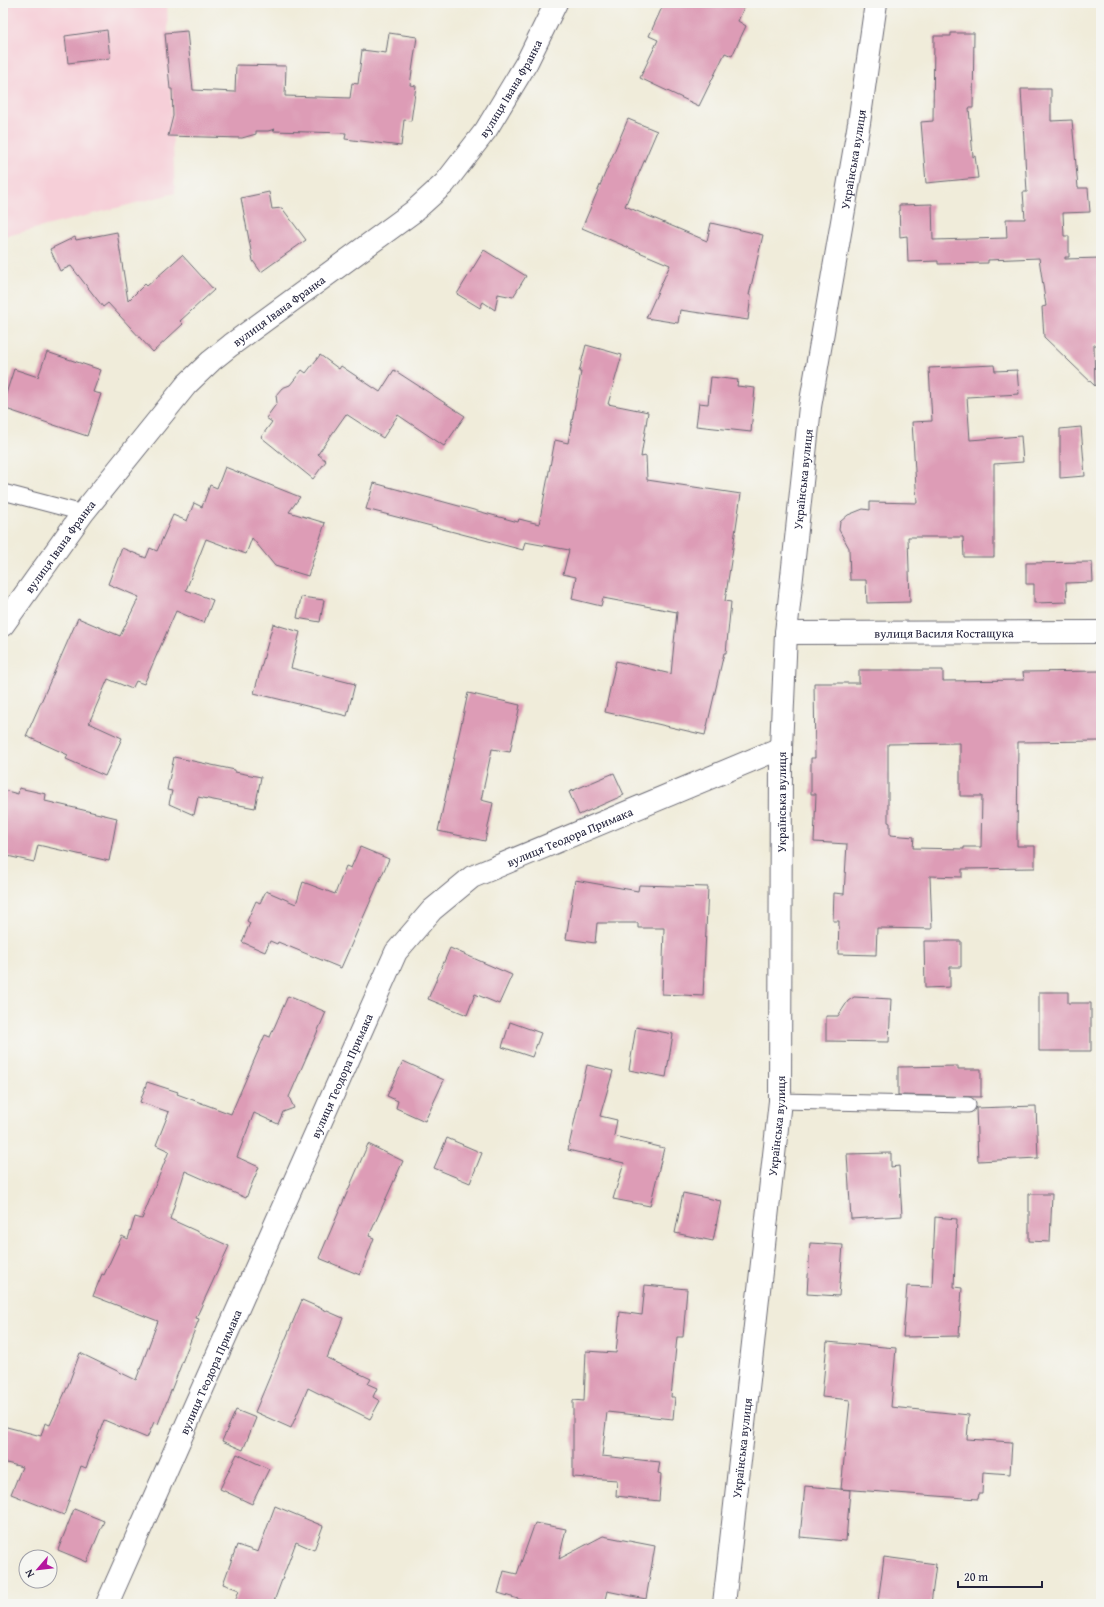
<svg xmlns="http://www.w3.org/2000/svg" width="1104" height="1607" font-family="'Gentium Book Plus',serif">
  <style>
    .built { fill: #f6cfd8 }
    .building { fill: #dd9cb6; fill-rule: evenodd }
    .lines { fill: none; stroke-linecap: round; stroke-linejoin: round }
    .service-casing { stroke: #6a6973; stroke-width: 17 }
    .minor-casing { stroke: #6a6973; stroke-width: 24 }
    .tertiary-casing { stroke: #6a6973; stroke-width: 24 }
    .service { stroke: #fff; stroke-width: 15 }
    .minor { stroke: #fff; stroke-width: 22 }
    .tertiary { stroke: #fff; stroke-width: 22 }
    .labels { text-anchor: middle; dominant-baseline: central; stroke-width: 3; stroke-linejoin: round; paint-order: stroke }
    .street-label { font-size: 12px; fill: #22223b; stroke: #f6f6f2 }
  </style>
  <rect width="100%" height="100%" fill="#f6f6f2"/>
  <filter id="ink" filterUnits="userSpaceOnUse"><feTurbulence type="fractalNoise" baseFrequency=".025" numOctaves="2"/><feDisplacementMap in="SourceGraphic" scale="8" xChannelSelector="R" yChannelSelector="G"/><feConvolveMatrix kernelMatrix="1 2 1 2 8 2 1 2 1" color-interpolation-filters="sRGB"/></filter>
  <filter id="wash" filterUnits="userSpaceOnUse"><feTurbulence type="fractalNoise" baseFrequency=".012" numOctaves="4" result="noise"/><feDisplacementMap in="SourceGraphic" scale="16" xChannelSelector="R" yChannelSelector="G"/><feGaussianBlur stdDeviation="0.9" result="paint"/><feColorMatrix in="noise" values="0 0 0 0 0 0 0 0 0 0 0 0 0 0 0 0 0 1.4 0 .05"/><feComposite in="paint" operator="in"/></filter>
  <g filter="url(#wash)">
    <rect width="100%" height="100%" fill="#f0ecda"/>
    <path class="built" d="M 3,3 L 167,3 L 175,193 L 3,237 Z"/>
    <g id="blocks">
      <path class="building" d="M 664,3 L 746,3 L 738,21 L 746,26 L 732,56 L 725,53 L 699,106 L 640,78 L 658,40 L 649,36 Z
        M 107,30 L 110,58 L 68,63 L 65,36 Z
        M 187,31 L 193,90 L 235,92 L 236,65 L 286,66 L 285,96 L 350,98 L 352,83 L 358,84 L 362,50 L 386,53 L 389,33 L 417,37 L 410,85 L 416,86 L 411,121 L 404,120 L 401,146 L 345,139 L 346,133 L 273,131 L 275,129 L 268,131 L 256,131 L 256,134 L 242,138 L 168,136 L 173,116 L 172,89 L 170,89 L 165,33 Z
        M 951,33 L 974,33 L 973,108 L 969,108 L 973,157 L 975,156 L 978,178 L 926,183 L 921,122 L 933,121 L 934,36 L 951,36 Z
        M 1021,89 L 1051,89 L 1051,121 L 1072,120 L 1078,188 L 1088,188 L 1090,212 L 1063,213 L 1064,236 L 1069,236 L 1069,257 L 1065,257 L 1065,259 L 1101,258 L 1101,345 L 1094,345 L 1095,386 L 1044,337 L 1042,307 L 1046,306 L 1039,258 L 988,260 L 988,263 L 938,264 L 938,261 L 908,262 L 907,236 L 900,237 L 899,205 L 932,204 L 933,240 L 1007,238 L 1006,219 L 1025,219 L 1023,192 L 1027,192 Z
        M 628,119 L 657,131 L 625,206 L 707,241 L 711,223 L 763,235 L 749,295 L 751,295 L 748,320 L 680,310 L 678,323 L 646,318 L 670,265 L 582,228 Z
        M 269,192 L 272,209 L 282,208 L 306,240 L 261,272 L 253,261 L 241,198 Z
        M 117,232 L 128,301 L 145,284 L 147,286 L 182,255 L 214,290 L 180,321 L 183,324 L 153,352 L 108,303 L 103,307 L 71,266 L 60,271 L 50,249 L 75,237 L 76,240 Z
        M 484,250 L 526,276 L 513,297 L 498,294 L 495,310 L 483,302 L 480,308 L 457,294 Z
        M 586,345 L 622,355 L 608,404 L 648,412 L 641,457 L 646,456 L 647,480 L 741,494 L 725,601 L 731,602 L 726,653 L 724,653 L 705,735 L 605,712 L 616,661 L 671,674 L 677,612 L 603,598 L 601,606 L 572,599 L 576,577 L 563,574 L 569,550 L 525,542 L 523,550 L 366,509 L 374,483 L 518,522 L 519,519 L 539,524 L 555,440 L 568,443 L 581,372 L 579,372 Z
        M 47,352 L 101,370 L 93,392 L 101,394 L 87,436 L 3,408 L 3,403 L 14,369 L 38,377 Z
        M 320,355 L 339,369 L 341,366 L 380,392 L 394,370 L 465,416 L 444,446 L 398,415 L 383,438 L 346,414 L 318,454 L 326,461 L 313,479 L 261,437 L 272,422 L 266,418 L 277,403 L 276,395 L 282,388 L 290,385 L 302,370 L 306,373 Z
        M 994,365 L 995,371 L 1017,370 L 1019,394 L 967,397 L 970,440 L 1021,436 L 1023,462 L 994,464 L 994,557 L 964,557 L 963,537 L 908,537 L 910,602 L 867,603 L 866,580 L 850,580 L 849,548 L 839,530 L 840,522 L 848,515 L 863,509 L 870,510 L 870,502 L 917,503 L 912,422 L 932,421 L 929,368 Z
        M 711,377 L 738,380 L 737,386 L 755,388 L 751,432 L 696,426 L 699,403 L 708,404 Z
        M 1081,427 L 1085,476 L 1060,478 L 1060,429 Z
        M 225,467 L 300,497 L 289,512 L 325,523 L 308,576 L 275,566 L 252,538 L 246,554 L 206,539 L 186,590 L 213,600 L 204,623 L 176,611 L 144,684 L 136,681 L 132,689 L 108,679 L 89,723 L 122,738 L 105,776 L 66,759 L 68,755 L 26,736 L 78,618 L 120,636 L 139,597 L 108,584 L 122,548 L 146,558 L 150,548 L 157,551 L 173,515 L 187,521 L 194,503 L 202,507 L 210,485 L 217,488 Z
        M 1092,562 L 1093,582 L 1066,583 L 1067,602 L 1034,603 L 1034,584 L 1026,584 L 1026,563 Z
        M 301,597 L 324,600 L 320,622 L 297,618 Z
        M 273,624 L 300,632 L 291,668 L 355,684 L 347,716 L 254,693 Z
        M 859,670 L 943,670 L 943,681 L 1024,680 L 1023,672 L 1101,671 L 1101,741 L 1018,742 L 1017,846 L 1035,846 L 1035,868 L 962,869 L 962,877 L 930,876 L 932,929 L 877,928 L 876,955 L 838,954 L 839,921 L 833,921 L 834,893 L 844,894 L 847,844 L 814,842 L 816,794 L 811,794 L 811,758 L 815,758 L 814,683 L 859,683 ZM 960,743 L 960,796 L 982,796 L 981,847 L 964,847 L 964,849 L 913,848 L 914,837 L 890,835 L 890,823 L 888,822 L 888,744 Z
        M 468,693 L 520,705 L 510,752 L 492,749 L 481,800 L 493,803 L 485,841 L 438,831 Z
        M 174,757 L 235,770 L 235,772 L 261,777 L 255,808 L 198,797 L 194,815 L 169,804 L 172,791 L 167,790 Z
        M 614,773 L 624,795 L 579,815 L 569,792 Z
        M 19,788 L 46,794 L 45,801 L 117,818 L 109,861 L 38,845 L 34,862 L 3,855 L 3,790 L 18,794 Z
        M 360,847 L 389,859 L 341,968 L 278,942 L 277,944 L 270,941 L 265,952 L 242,942 L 250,923 L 247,921 L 256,901 L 260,903 L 266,891 L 296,904 L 303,882 L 335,894 L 346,866 L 351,868 Z
        M 575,880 L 638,891 L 639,885 L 708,887 L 703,996 L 662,994 L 664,928 L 638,928 L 638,923 L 597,923 L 595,943 L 566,939 Z
        M 924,941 L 961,941 L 961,967 L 950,967 L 950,987 L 925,988 Z
        M 450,948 L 512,975 L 499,1004 L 475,994 L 467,1015 L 428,999 Z
        M 1039,992 L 1068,992 L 1068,1003 L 1091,1003 L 1091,1051 L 1039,1051 Z
        M 288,996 L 326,1012 L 289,1097 L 294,1108 L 283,1112 L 278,1124 L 254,1113 L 237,1157 L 259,1167 L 246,1198 L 185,1171 L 170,1219 L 229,1246 L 196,1318 L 199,1319 L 158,1424 L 154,1422 L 147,1438 L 104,1420 L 86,1468 L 81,1466 L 64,1515 L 11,1494 L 22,1467 L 3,1462 L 3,1426 L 41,1436 L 45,1423 L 50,1425 L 67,1388 L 80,1353 L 136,1380 L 158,1321 L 93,1296 L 102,1274 L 104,1275 L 122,1236 L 128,1239 L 135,1217 L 142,1219 L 169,1151 L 156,1145 L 169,1112 L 140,1102 L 147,1082 L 178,1092 L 177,1094 L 231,1114 L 265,1035 L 270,1037 Z
        M 854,997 L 891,999 L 889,1042 L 826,1041 L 826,1016 L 838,1016 L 848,1001 Z
        M 510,1022 L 541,1033 L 532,1057 L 502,1047 Z
        M 636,1027 L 673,1034 L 666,1077 L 629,1070 Z
        M 403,1061 L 444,1080 L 425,1121 L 396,1108 L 398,1101 L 387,1096 Z
        M 587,1065 L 613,1071 L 600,1116 L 617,1120 L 614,1136 L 664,1148 L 650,1206 L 613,1199 L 624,1163 L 568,1150 Z
        M 958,1066 L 958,1069 L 981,1069 L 981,1097 L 898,1095 L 898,1067 Z
        M 1036,1106 L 1038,1158 L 978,1161 L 976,1108 Z
        M 447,1138 L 482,1153 L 470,1183 L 434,1168 Z
        M 368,1144 L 403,1161 L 369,1236 L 374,1238 L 360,1275 L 319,1258 Z
        M 891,1153 L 891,1167 L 899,1166 L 902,1216 L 851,1219 L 847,1154 Z
        M 683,1193 L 721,1201 L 713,1241 L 675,1233 Z
        M 1029,1194 L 1052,1194 L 1050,1242 L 1029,1241 Z
        M 935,1217 L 957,1219 L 954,1287 L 962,1288 L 959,1336 L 903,1337 L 907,1286 L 932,1287 Z
        M 810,1243 L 843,1245 L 839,1296 L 807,1294 Z
        M 645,1285 L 687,1289 L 683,1337 L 677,1337 L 671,1397 L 675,1397 L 673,1419 L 607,1412 L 602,1456 L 660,1462 L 658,1473 L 661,1474 L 659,1501 L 616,1496 L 617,1480 L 573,1477 L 573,1400 L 584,1401 L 586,1351 L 616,1353 L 620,1312 L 642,1315 Z
        M 302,1300 L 343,1318 L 327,1358 L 371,1379 L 368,1384 L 377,1388 L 373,1397 L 380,1401 L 370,1419 L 308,1388 L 291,1428 L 255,1412 Z
        M 827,1342 L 896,1348 L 891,1407 L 969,1415 L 967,1439 L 1012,1442 L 1010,1474 L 983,1472 L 982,1494 L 979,1494 L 978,1499 L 841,1489 L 850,1400 L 822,1397 Z
        M 236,1410 L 256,1418 L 243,1450 L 222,1441 Z
        M 237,1454 L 269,1469 L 252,1504 L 220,1489 Z
        M 805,1486 L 850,1490 L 846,1541 L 800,1537 Z
        M 275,1506 L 323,1526 L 314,1550 L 296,1542 L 273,1604 L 234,1604 L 239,1590 L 223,1584 L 237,1545 L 258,1552 Z
        M 74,1509 L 104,1521 L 87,1562 L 58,1550 Z
        M 535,1523 L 566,1529 L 559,1559 L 603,1536 L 655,1546 L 646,1599 L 607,1591 L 604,1604 L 535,1604 L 498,1593 L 504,1571 L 517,1574 Z
        M 884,1557 L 936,1564 L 931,1604 L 895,1604 L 878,1602 Z"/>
    </g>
  </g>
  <g filter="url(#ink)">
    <use href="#blocks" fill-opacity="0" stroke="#6a6973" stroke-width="1"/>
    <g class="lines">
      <defs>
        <path id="service" d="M 3,492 L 83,513
          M 780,1101 L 968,1105"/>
        <g id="minor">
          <path id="s1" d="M 786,633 L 1101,632"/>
          <path id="s2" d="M 107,1604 L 396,952 L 432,910 L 472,877 L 781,748"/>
        </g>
        <g id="tertiary">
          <path id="s3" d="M 3,625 L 83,513 L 187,384 L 211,361 L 231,345 L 413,212 L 445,183 L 486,130 L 527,62 L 556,3"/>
          <path id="s4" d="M 724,1604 L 780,1101 L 781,748 L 786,633 L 810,407 L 859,123 L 876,3"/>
        </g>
      </defs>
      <use href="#service" class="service-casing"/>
      <use href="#minor" class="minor-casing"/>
      <use href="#tertiary" class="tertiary-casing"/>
      <use href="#service" class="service"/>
      <use href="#minor" class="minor"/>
      <use href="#tertiary" class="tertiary"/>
    </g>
  </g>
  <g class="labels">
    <g class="street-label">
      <text stroke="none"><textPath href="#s3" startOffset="746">вулиця Івана Франка</textPath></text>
      <text stroke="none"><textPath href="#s4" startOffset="1453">Українська вулиця</textPath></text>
      <text stroke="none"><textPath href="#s3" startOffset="421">вулиця Івана Франка</textPath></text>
      <text stroke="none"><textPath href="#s4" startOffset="1129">Українська вулиця</textPath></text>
      <text stroke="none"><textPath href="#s3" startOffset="97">вулиця Івана Франка</textPath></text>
      <text stroke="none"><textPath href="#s1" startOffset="158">вулиця Василя Костащука</textPath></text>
      <text stroke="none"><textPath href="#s4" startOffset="805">Українська вулиця</textPath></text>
      <text stroke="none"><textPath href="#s2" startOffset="926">вулиця Теодора Примака</textPath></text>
      <text stroke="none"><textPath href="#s2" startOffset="578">вулиця Теодора Примака</textPath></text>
      <text stroke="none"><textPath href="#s4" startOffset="481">Українська вулиця</textPath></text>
      <text stroke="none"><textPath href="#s2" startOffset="254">вулиця Теодора Примака</textPath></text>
      <text stroke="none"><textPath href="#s4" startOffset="157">Українська вулиця</textPath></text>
    </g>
  </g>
  <rect width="1104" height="1607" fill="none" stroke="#f6f6f2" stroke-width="16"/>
  <g transform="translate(38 1569) rotate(242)"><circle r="19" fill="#f6f6f2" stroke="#a1a1a9"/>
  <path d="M0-3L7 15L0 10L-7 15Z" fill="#b5179e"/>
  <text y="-6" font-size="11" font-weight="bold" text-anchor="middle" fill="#22223b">N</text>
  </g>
  <path d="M958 1581v6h84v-6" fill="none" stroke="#22223b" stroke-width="2"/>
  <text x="964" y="1581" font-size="12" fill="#22223b" stroke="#f6f6f2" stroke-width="3" paint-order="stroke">20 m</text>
</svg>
